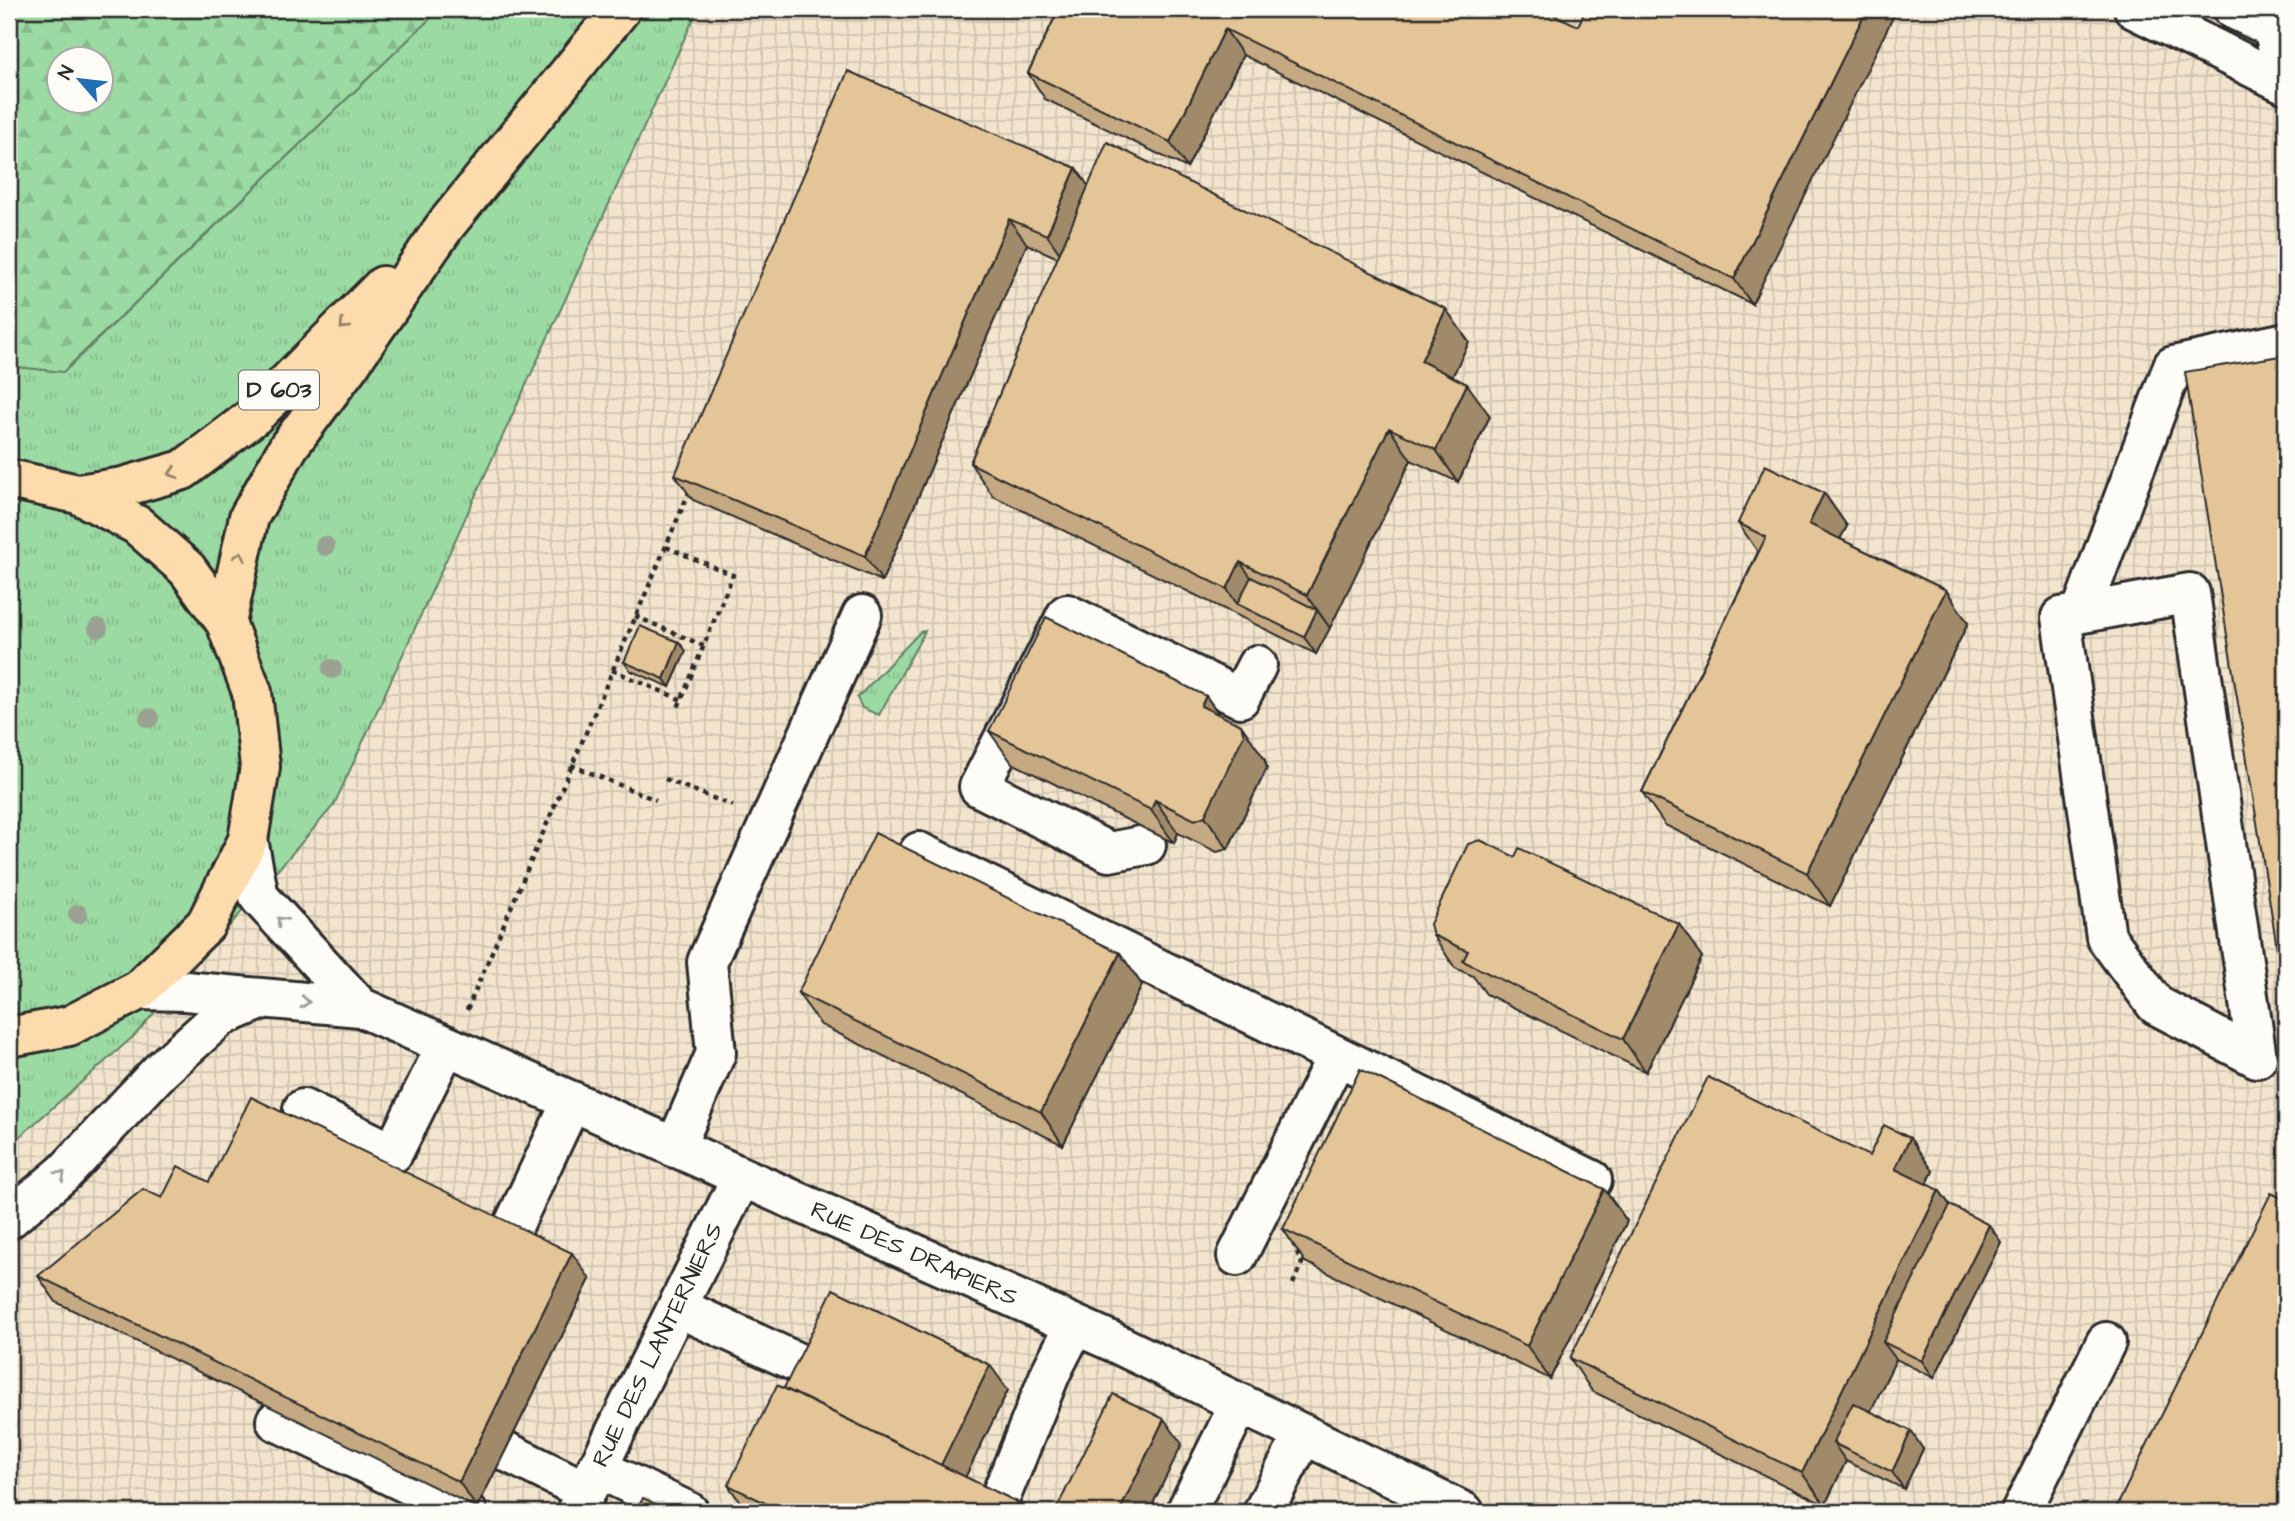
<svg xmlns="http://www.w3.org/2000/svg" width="2295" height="1521" font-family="'Architects Daughter',sans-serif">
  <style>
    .industrial { fill: url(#industrial-grid) }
    .grass { fill: url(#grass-tufts); stroke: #638266; stroke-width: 2 }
    .forest { fill: url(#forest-firs); stroke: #638266; stroke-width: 2; fill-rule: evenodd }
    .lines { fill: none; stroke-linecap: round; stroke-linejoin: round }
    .minor-casing { stroke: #2b2b2b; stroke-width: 44 }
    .major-casing { stroke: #2b2b2b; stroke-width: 44 }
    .path { stroke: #2b2b2b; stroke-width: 4.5; stroke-dasharray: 5 5; stroke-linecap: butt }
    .minor { stroke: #fdfcf7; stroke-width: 38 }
    .major { stroke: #fcdcac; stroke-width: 38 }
    .tree { fill: #9aa192 }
    .wall { fill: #c4a982; stroke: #2b2b2b; stroke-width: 2 }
    .shaded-wall { fill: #a08a6a; stroke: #2b2b2b; stroke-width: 2 }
    .building { fill: #e4c597; stroke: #2b2b2b; stroke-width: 2 }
    .oneway { stroke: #94846c }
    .oneway2 { stroke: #9e9e9b }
    .labels { text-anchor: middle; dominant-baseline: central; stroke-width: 5; stroke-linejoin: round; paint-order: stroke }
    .shield { fill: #fdfcf7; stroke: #6a6a68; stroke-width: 2 }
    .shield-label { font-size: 23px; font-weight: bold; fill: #2b2b2b }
    .street-label { font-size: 24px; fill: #2b2b2b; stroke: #fdfcf7 }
  </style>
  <defs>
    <pattern id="industrial-grid" width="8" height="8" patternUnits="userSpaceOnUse" patternTransform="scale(1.75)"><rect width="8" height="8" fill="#f2e4cd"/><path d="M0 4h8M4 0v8" fill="none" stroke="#d0c4b0"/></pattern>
    <pattern id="grass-tufts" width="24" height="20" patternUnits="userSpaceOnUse" patternTransform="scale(1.75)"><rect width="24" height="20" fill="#9bdaa2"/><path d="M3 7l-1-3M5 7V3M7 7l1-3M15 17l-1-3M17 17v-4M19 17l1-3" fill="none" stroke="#86bb8c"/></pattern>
    <pattern id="forest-firs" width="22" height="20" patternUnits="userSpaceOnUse" patternTransform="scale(1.75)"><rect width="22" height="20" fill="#9bdaa2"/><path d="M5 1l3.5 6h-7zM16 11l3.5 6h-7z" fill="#86bb8c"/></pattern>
  </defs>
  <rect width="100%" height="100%" fill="#f8f1e4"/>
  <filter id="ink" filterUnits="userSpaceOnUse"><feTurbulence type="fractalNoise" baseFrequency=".0143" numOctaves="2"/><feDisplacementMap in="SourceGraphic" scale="14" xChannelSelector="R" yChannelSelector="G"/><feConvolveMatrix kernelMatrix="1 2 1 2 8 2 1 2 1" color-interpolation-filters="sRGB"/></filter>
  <g filter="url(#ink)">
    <path class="industrial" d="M 698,9 L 2286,9 L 2286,1512 L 9,1512 L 9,1146 L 135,1035 L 334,805 Z"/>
    <path class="grass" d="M 440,9 L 698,9 L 334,805 L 135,1035 L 9,1146 L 9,366 L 64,372 Z
      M 925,631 L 879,715 L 862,708 L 857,698 L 920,632 Z"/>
    <path class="forest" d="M 9,9 L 440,9 L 63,372 L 9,366 ZM 60,60 L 102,60 L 102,102 L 60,102 Z"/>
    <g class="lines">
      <defs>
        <path id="minor" d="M 2134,9 L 2286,84
          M 2233,9 L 2273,28 L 2286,81
          M 2190,593 L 2257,1058 L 2156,1005 L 2106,937 L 2061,617 Z
          M 2081,613 L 2173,366 L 2286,342
          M 248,840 L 259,897 L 360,1007
          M 1146,845 L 1109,852 L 979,787 L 1067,614 L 1240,698 L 1257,665
          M 919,852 L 1592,1180
          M 139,990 L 185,991 L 360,1007 L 1109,1340 L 1464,1512
          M 303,1109 L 393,1153 L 446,1046
          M 675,1148 L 716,1053 L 707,962 L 862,615
          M 9,1219 L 65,1172 L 161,1070 L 220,1017 L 261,1000
          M 507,1239 L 572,1101
          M 1237,1256 L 1337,1056
          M 677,1307 L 807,1367
          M 276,1421 L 467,1512
          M 505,1451 L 586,1491
          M 597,1468 L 689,1512
          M 998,1503 L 1051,1372 L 1075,1325
          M 576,1512 L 741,1178
          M 1186,1512 L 1240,1403
          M 1263,1512 L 1304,1434
          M 2021,1512 L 2106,1342"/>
        <path id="major" d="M 9,479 L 78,494 L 137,525 L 187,569 L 226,623 L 252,692 L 260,767 L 248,840 L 206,924 L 139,990 L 69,1026 L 9,1037
          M 78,494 L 123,487 L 183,470 L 254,416 L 383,286
          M 226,623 L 249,517 L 289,446 L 348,367 L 445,226 L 621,9"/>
      </defs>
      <use href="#minor" class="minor-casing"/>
      <use href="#major" class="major-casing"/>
      <path class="path" d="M 666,547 L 733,575 L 677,710
        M 635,616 L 704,646
        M 612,670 L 682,700
        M 571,765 L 656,800
        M 665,779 L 733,806
        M 467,1010 L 690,490
        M 1293,1284 L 1302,1263 L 1293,1243"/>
      <use href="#minor" class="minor"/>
      <use href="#major" class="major"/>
    </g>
    <g class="tree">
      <circle cx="325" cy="546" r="10"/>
      <circle cx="98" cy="628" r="10"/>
      <circle cx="332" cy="669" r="10"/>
      <circle cx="149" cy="718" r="10"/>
      <circle cx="78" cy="914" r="10"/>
    </g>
    <path class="wall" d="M 1059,9 L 1578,26 L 1752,304 L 1243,55 L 1187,168 L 1045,99 L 1028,73 Z
      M 1076,168 L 1088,186 L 1469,342 L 1452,376 L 1490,416 L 1458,482 L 1411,460 L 1316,654 L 993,496 L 970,463 L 1058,258 L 1027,244 L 882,581 L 693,500 L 675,475 Z
      M 1824,493 L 1847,526 L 1840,539 L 1946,590 L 1968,623 L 1830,906 L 1665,825 L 1642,792 L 1758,552 L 1738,523 Z
      M 686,651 L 670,687 L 631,671 L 624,662 Z
      M 1206,696 L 1220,715 L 1264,758 L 1267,768 L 1228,849 L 1217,852 L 1178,833 L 1174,843 L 1012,763 L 989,731 Z
      M 1433,935 L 1702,957 L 1646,1072 L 1486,994 L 1473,976 L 1455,968 Z
      M 1120,953 L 1142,985 L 1063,1145 L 821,1025 L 798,993 Z
      M 1869,1156 L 1933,1171 L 1927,1184 L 1939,1190 L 1950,1205 L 2001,1242 L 1934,1378 L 1896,1359 L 1870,1411 L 1923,1449 L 1904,1489 L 1846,1461 L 1825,1505 L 1592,1391 L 1570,1358 Z
      M 209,1182 L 590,1279 L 477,1508 L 56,1302 L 38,1276 L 162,1198 Z
      M 1604,1189 L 1627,1221 L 1550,1379 L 1305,1262 L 1283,1229 Z
      M 784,1388 L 1008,1390 L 965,1477 L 1017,1502 L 1024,1512 L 747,1512 L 728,1485 Z"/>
    <path class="shaded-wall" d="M 1867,9 L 1897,9 L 1752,304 L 1734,279 Z
      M 1225,29 L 1243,55 L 1187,168 L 1170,142 Z
      M 1076,168 L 1093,193 L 1065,261 L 1047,235 Z
      M 1009,219 L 1027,244 L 882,581 L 865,556 Z
      M 1446,309 L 1469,342 L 1444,394 L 1421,361 Z
      M 1467,384 L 1490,416 L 1458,482 L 1436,450 Z
      M 1389,428 L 1411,460 L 1330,628 L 1307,595 Z
      M 1824,493 L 1847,526 L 1831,556 L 1809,524 Z
      M 1240,562 L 1263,594 L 1237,604 L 1227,589 Z
      M 1946,590 L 1968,623 L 1830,906 L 1807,873 Z
      M 1317,610 L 1330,628 L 1316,654 L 1304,637 Z
      M 679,642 L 686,651 L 670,687 L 664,679 Z
      M 1206,696 L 1229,729 L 1201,706 Z
      M 1241,725 L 1264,758 L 1267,768 L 1228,849 L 1205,816 Z
      M 1155,800 L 1178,833 L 1174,843 L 1151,810 Z
      M 1679,924 L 1702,957 L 1646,1072 L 1623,1039 Z
      M 1120,953 L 1142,985 L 1063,1145 L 1041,1112 Z
      M 1910,1138 L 1933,1171 L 1918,1201 L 1895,1169 Z
      M 1604,1189 L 1627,1221 L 1550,1379 L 1527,1346 Z
      M 1939,1190 L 1962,1222 L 1883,1342 L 1896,1359 L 1851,1452 L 1833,1443 L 1846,1461 L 1825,1505 L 1802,1473 Z
      M 1989,1225 L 2001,1242 L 1934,1378 L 1922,1361 Z
      M 572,1253 L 590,1279 L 477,1508 L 459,1482 Z
      M 990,1365 L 1008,1390 L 957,1494 L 939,1468 Z
      M 1164,1419 L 1182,1444 L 1149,1512 L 1119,1512 Z
      M 1911,1431 L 1923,1449 L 1904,1489 L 1892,1472 Z
      M 1017,1502 L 1024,1512 L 1012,1512 Z"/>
    <path class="building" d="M 1059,9 L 1542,9 L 1578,26 L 1586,9 L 1867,9 L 1734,279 L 1225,29 L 1170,142 L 1028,73 Z
      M 848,71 L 1076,168 L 1047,235 L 1009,219 L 865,556 L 675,475 Z
      M 1107,142 L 1446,309 L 1421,361 L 1467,384 L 1436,450 L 1389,428 L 1307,595 L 1240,562 L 1227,589 L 970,463 Z
      M 2286,355 L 2286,998 L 2285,998 L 2185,372 Z
      M 1765,465 L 1824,493 L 1809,524 L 1946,590 L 1807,873 L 1642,792 L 1766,537 L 1738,523 Z
      M 1251,577 L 1317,610 L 1304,637 L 1237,604 Z
      M 1046,617 L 1206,696 L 1201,706 L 1241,725 L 1244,735 L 1205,816 L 1195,820 L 1155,800 L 1151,810 L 989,731 Z
      M 640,626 L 679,642 L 664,679 L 624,662 Z
      M 875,833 L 1120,953 L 1041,1112 L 798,993 Z
      M 1480,840 L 1515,857 L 1519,848 L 1679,924 L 1623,1039 L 1463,961 L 1468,951 L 1433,935 L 1430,924 L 1468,844 Z
      M 1360,1069 L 1604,1189 L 1527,1346 L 1283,1229 Z
      M 1708,1077 L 1869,1156 L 1884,1125 L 1910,1138 L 1895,1169 L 1939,1190 L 1802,1473 L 1570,1358 Z
      M 251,1097 L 572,1253 L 459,1482 L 38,1276 L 143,1189 L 162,1198 L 178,1166 L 209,1182 Z
      M 2271,1193 L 2286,1200 L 2286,1512 L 2114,1512 Z
      M 1950,1205 L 1989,1225 L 1922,1361 L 1883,1342 Z
      M 833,1289 L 990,1365 L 941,1465 L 784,1388 Z
      M 777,1385 L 1017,1502 L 1012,1512 L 784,1512 L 728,1485 Z
      M 1113,1394 L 1164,1419 L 1119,1512 L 1055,1512 Z
      M 1853,1403 L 1911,1431 L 1892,1472 L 1833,1443 Z
      M 643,1498 L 672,1512 L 636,1512 Z"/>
    <defs><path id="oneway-chevron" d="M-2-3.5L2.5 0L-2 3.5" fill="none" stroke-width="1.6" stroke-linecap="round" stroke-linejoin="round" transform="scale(1.75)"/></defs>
    <g class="oneway">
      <use href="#oneway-chevron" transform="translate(344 325) rotate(136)"/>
      <use href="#oneway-chevron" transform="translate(173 473) rotate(162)"/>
      <use href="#oneway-chevron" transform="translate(240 556) rotate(-76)"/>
    </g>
    <g class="oneway2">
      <use href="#oneway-chevron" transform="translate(281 921) rotate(-133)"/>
      <use href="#oneway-chevron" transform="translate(305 1002) rotate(5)"/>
      <use href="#oneway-chevron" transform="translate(61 1175) rotate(-42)"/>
    </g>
  </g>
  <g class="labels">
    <rect class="shield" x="239" y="370.5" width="80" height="39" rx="5"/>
    <g class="shield-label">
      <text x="279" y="390">D 603</text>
    </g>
    <g class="street-label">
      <text transform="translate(914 1254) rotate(24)">RUE DES DRAPIERS</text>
      <text transform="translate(658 1345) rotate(-64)">RUE DES LANTERNIERS</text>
    </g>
  </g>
  <rect width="2295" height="1521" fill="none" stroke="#fdfcf7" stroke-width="35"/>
  <rect x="18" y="18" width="2260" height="1486" fill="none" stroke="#2b2b2b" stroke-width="2.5" filter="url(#ink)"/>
  <g transform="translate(80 80) rotate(298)"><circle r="33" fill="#fdfcf7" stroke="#a9a8a5" stroke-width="2"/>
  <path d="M0-5L12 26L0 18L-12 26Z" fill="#1f6fb2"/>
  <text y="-10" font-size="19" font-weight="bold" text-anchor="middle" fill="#2b2b2b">N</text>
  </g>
</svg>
